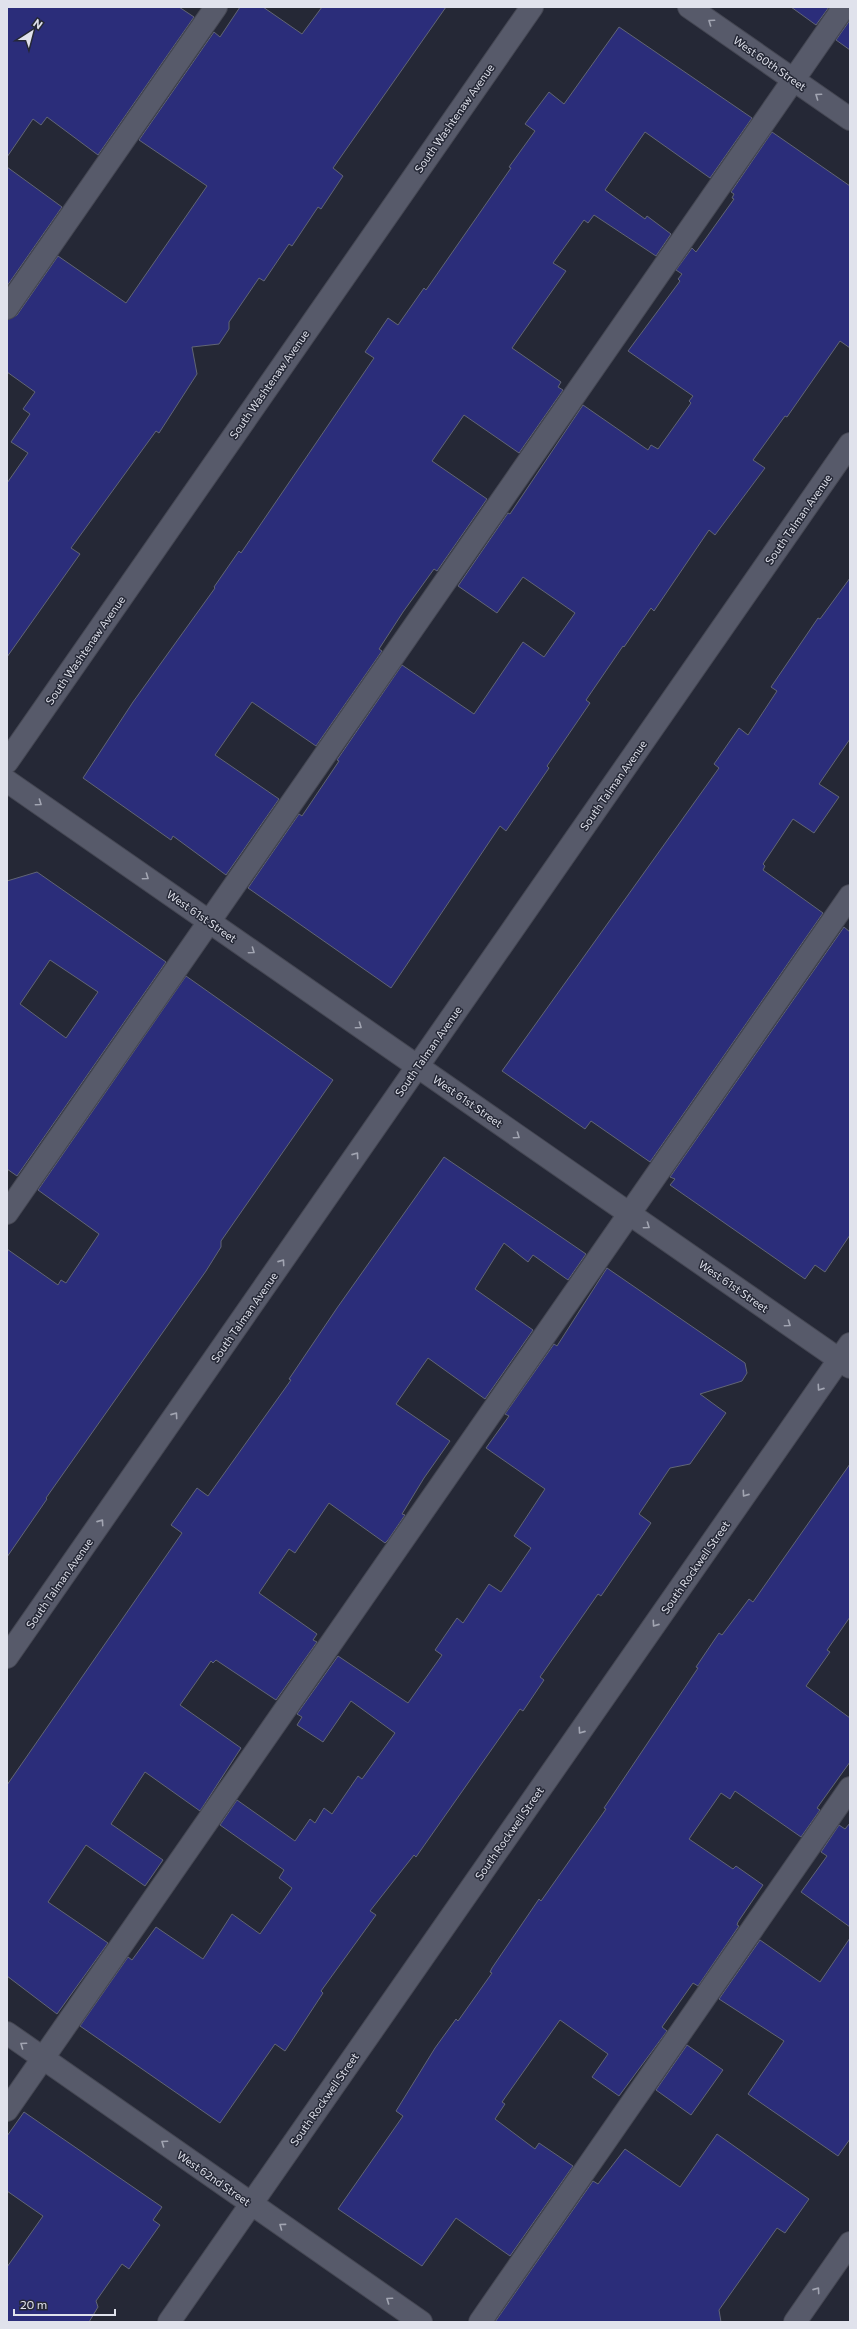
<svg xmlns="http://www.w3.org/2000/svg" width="857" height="2329" font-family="Commissioner,sans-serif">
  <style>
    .building { fill: #2b2d7a; stroke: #616575; fill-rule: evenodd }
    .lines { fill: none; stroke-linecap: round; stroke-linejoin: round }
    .minor-casing { stroke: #454753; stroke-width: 24 }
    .minor { stroke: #575a6a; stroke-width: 22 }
    .oneway { stroke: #a2a5b2 }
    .labels { text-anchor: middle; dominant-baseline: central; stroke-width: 3; stroke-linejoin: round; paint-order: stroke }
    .street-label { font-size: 11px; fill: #e0e2ec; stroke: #252836 }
  </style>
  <rect width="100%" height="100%" fill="#252836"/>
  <path class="building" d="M 7,7 L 179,7 L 194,17 L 98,155 L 47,117 L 41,125 L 33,119 L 7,157 Z
    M 240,7 L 263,7 L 302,34 L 322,7 L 446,7 L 333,168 L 343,176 L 321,209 L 318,207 L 292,246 L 289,244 L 264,281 L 259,278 L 229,322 L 229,329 L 219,344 L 192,347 L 197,374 L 159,433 L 156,431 L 71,548 L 80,554 L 7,657 L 7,483 L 28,453 L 11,442 L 30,414 L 23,409 L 35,392 L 7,372 L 7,320 L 17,315 L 58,256 L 126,303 L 207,186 L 139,140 L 214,32 L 220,37 Z
    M 791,7 L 829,7 L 816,25 Z
    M 850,20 L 850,50 L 836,40 Z
    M 619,27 L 752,118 L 710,178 L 645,132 L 605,190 L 645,219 L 647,216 L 671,234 L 656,256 L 594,215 L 588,223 L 584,220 L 553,263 L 566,271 L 512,348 L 561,382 L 558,387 L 563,390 L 519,453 L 464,415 L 432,461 L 487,499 L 437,571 L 434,569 L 403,612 L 379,649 L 382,651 L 316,746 L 252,702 L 215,755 L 279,799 L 226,875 L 173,836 L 171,840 L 83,778 L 133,702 L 215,588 L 214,587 L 239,551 L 241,553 L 374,358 L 365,352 L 388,318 L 398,325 L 424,288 L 426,290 L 511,168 L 509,167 L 535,131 L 525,124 L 549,92 L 564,104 Z
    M 772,132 L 850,186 L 850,348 L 840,341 L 787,417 L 785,416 L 753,460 L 765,468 L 715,535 L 709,530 L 654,611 L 651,608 L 624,647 L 623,646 L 586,700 L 590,703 L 547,766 L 549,768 L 506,831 L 500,826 L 391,988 L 248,888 L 299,814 L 302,816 L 339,761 L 337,760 L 402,665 L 474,714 L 523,642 L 544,657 L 575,613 L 523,577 L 497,613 L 458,586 L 508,513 L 510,514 L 583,405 L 648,450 L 651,445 L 658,449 L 691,403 L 689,401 L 693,396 L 628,351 L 680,281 L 678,279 L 682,274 L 676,270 L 692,248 L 696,252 L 734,199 L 732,198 L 734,194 L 731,192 Z
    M 7,167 L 62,207 L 7,286 Z
    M 850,578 L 850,739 L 819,784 L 839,797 L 814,833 L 793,819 L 763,864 L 765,866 L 763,870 L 823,913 L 650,1162 L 591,1121 L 585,1129 L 502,1071 L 719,768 L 714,764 L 739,728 L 748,735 L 777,691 L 771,687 L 818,618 L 820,619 Z
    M 37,872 L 166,962 L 17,1176 L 7,1169 L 7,881 ZM 50,960 L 98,992 L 66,1038 L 20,1004 Z
    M 844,927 L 850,932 L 850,1235 L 825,1272 L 815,1265 L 805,1279 L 670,1185 L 675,1179 L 670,1177 Z
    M 186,976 L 333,1080 L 221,1241 L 221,1247 L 206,1271 L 46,1498 L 47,1499 L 7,1557 L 7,1249 L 58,1285 L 61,1280 L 66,1283 L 99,1234 L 38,1190 Z
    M 444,1157 L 586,1254 L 568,1280 L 533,1255 L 528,1262 L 504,1243 L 475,1289 L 533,1330 L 485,1399 L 428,1358 L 396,1404 L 450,1441 L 424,1478 L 402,1514 L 405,1515 L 388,1540 L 385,1543 L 329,1503 L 295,1553 L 289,1549 L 259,1593 L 317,1634 L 313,1640 L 317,1642 L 276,1700 L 216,1660 L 213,1663 L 211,1661 L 180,1705 L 241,1748 L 200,1811 L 145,1772 L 111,1824 L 163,1860 L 145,1886 L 86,1845 L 48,1902 L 108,1943 L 57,2014 L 7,1976 L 7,1785 L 182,1533 L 171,1525 L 197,1488 L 208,1496 L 291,1380 L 289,1379 L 337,1308 Z
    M 607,1268 L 745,1363 L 747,1373 L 742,1381 L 700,1394 L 726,1413 L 690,1464 L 670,1468 L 639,1514 L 651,1523 L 601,1596 L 598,1594 L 540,1677 L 544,1680 L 523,1711 L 520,1709 L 416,1857 L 414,1855 L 370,1911 L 376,1915 L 321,1991 L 323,1993 L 285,2051 L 275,2044 L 220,2123 L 80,2026 L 128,1957 L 132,1960 L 156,1927 L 203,1959 L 232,1914 L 260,1934 L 292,1888 L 279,1878 L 284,1870 L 220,1825 L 237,1800 L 295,1841 L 310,1819 L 315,1823 L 324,1808 L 332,1814 L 358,1776 L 362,1779 L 395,1733 L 351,1701 L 323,1742 L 297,1725 L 302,1717 L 297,1714 L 338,1656 L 408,1703 L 442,1655 L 435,1650 L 457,1618 L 463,1623 L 489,1584 L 501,1592 L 531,1548 L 514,1536 L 545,1489 L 486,1448 L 509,1416 L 505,1414 L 554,1344 L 557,1346 Z
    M 850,1464 L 850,1617 L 827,1650 L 830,1652 L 806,1686 L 850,1718 L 850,1762 L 817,1808 L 820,1810 L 801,1837 L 735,1791 L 730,1799 L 721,1793 L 689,1839 L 733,1869 L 736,1866 L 763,1885 L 738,1922 L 737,1925 L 739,1926 L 698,1986 L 693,1983 L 662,2027 L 667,2031 L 619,2096 L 592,2077 L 608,2054 L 560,2020 L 502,2102 L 505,2104 L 495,2119 L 535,2149 L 539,2143 L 573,2166 L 510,2256 L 456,2218 L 422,2266 L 338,2209 L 403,2116 L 396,2111 L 435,2048 L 456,2019 L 458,2021 L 492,1973 L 490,1972 L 492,1968 L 539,1899 L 541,1901 L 606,1809 L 604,1808 L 698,1668 L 696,1667 L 719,1633 L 722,1635 L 749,1599 L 753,1602 Z
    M 850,1823 L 850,1927 L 801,1892 L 827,1856 L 821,1852 L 839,1825 L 845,1829 Z
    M 850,1938 L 850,2139 L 838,2156 L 748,2094 L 784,2041 L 719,1999 L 760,1940 L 820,1982 Z
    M 687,2045 L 723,2070 L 691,2115 L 656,2090 Z
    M 24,2112 L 162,2207 L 153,2220 L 160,2225 L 129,2269 L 122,2264 L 96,2301 L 98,2307 L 89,2322 L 7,2322 L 7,2267 L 43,2216 L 7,2191 L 7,2136 Z
    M 717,2134 L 809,2199 L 785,2233 L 777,2228 L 719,2310 L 721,2322 L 495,2322 L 593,2181 L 598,2184 L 625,2149 L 680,2187 Z"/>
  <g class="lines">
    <defs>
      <path id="minor" d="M 689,7 L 850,119
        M 7,308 L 216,7
        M 7,762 L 532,7
        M 7,781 L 850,1367
        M 7,1213 L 844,7
        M 7,1657 L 850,444
        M 7,2033 L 421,2322
        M 7,2110 L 850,896
        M 169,2322 L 850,1344
        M 480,2322 L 850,1788
        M 795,2322 L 850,2243"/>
    </defs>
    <use href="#minor" class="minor-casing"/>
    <use href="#minor" class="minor"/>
  </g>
  <defs><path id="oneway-chevron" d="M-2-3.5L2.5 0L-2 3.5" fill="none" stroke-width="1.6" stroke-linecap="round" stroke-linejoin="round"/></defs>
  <g class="oneway">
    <use href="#oneway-chevron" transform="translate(711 22) rotate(-145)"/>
    <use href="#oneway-chevron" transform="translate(818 96) rotate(-145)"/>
    <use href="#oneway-chevron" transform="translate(39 803) rotate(35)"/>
    <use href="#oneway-chevron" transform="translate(146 877) rotate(35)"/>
    <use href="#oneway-chevron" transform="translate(252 951) rotate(35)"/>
    <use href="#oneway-chevron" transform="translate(359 1026) rotate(35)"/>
    <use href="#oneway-chevron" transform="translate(517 1136) rotate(35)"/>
    <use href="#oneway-chevron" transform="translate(356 1155) rotate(-55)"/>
    <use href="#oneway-chevron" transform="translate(647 1226) rotate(35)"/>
    <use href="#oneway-chevron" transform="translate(282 1262) rotate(-55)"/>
    <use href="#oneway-chevron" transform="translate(788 1324) rotate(35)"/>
    <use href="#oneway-chevron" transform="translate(820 1388) rotate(125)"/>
    <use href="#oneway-chevron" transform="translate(175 1415) rotate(-55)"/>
    <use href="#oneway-chevron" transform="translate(745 1494) rotate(125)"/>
    <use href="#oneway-chevron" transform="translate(101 1522) rotate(-55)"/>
    <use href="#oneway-chevron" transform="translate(655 1624) rotate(125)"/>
    <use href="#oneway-chevron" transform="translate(581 1731) rotate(125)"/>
    <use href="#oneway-chevron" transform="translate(23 2045) rotate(-145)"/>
    <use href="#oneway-chevron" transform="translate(164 2143) rotate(-145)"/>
    <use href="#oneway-chevron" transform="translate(282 2226) rotate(-144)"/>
    <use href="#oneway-chevron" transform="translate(817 2290) rotate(-55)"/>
    <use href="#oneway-chevron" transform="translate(389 2300) rotate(-145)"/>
  </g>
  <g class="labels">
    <g class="street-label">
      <text transform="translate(770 63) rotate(35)">West 60th Street</text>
      <text transform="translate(454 118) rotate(-55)">South Washtenaw Avenue</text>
      <text transform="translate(269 384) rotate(-55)">South Washtenaw Avenue</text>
      <text transform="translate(798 519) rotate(-55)">South Talman Avenue</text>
      <text transform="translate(85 650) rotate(-55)">South Washtenaw Avenue</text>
      <text transform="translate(613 785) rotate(-55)">South Talman Avenue</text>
      <text transform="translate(202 916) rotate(35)">West 61st Street</text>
      <text transform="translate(428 1051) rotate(-55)">South Talman Avenue</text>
      <text transform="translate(468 1101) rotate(35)">West 61st Street</text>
      <text transform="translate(734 1286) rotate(35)">West 61st Street</text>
      <text transform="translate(244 1317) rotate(-55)">South Talman Avenue</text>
      <text transform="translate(695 1567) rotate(-55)">South Rockwell Street</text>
      <text transform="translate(59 1583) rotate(-55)">South Talman Avenue</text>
      <text transform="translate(509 1833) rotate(-55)">South Rockwell Street</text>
      <text transform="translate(324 2099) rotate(-55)">South Rockwell Street</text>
      <text transform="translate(214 2178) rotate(35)">West 62nd Street</text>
    </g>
  </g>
  <rect width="857" height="2329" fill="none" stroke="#e0e2ec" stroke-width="16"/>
  <g transform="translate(32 32) rotate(36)" stroke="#252836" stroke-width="3" paint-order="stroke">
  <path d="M0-3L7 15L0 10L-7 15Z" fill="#e0e2ec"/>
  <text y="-6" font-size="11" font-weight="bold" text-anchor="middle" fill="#e0e2ec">N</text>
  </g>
  <path d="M14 2309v6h101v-6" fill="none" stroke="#e0e2ec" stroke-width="2"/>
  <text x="20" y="2309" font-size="12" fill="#e0e2ec" stroke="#252836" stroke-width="3" paint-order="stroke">20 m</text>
</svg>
